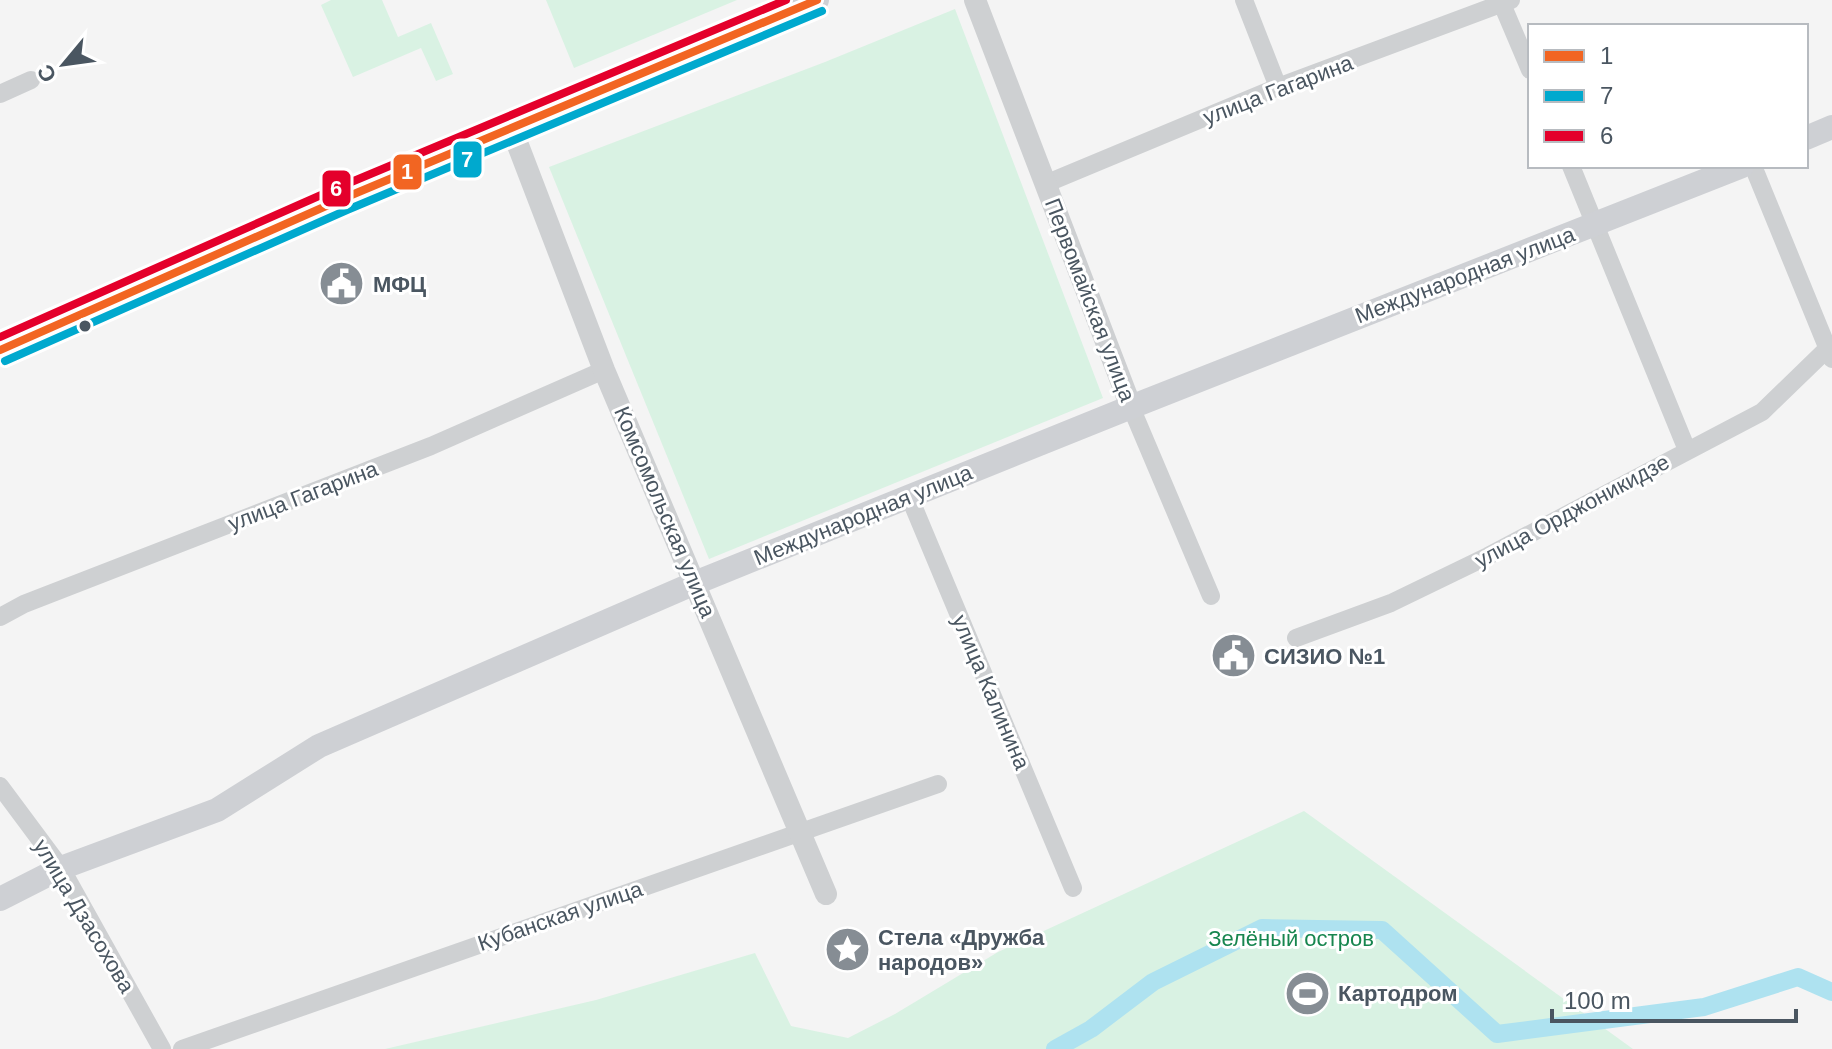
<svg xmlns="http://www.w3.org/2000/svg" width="1832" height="1049" font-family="Helvetica,sans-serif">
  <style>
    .green { fill: #d9f2e3 }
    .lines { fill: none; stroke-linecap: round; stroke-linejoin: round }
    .canal { stroke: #aee2f0; stroke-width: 18 }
    .minor { stroke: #ced0d2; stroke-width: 18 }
    .tertiary { stroke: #ced0d2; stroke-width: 22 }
    .secondary { stroke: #ced0d4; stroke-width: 24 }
    .bus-1-casing { stroke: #fff; stroke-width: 14 }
    .bus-2-casing { stroke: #fff; stroke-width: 14 }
    .bus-3-casing { stroke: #fff; stroke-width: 14 }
    .bus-1 { stroke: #f26522; stroke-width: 8 }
    .bus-2 { stroke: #00a9ce; stroke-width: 8 }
    .bus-3 { stroke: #e4002b; stroke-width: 8 }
    .bus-dot { fill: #4a5661; stroke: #fff; stroke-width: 3 }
    .labels { text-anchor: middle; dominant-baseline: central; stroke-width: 6; stroke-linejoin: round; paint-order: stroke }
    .street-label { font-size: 22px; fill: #4a5661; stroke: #fff }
    .poi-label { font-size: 22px; font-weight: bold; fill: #4a5661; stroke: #fff; text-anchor: start }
    .park-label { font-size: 22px; fill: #17864f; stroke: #fff }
    .line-badge { stroke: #fff; stroke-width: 3 }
    .badge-label { font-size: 22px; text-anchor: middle; font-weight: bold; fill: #fff }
  </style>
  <rect width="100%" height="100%" fill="#f4f4f4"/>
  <path class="green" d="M 331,0 L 382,0 L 398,37 L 431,23 L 453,74 L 436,81 L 421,48 L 353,77 L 321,5 Z
    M 546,0 L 737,0 L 574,68 Z
    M 955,9 L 1103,398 L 709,559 L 549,167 L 825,62 Z
    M 1304,811 L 1633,1049 L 385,1049 L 596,1000 L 755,953 L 791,1026 L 848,1038 L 895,1014 L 998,952 Z"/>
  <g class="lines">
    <path class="canal" d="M 1055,1049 L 1091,1029 L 1153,982 L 1262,928 L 1382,930 L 1497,1034 L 1704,1007 L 1798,977 L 1832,992"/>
    <path class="minor" d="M 1244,0 L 1278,87
      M 1502,4 L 1530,70
      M 0,94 L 31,80
      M 1571,166 L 1687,450
      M 1753,166 L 1832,359
      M 1045,184 L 1278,87 L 1511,0
      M 1131,407 L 1211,596
      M 909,496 L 1073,888
      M 0,617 L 24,604 L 431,446 L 604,370
      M 1296,638 L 1391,603 L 1488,556 L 1762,412 L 1827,349
      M 0,786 L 61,868 L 162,1049
      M 182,1049 L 938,784"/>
    <path class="tertiary" d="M 975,0 L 1131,407
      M 511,127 L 604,370 L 826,894"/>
    <path class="secondary" d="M 1806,138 L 1832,127
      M 0,350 L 342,199 L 817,0
      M 0,899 L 61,868 L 217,810 L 319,746 L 695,583 L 1131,407 L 1742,166"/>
    <defs>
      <path id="bus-1" d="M 0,350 L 342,199 L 817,0"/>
      <path id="bus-2" d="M 5,361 L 347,210 L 822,11"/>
      <path id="bus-3" d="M 0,337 L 337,188 L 786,0"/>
    </defs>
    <use href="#bus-1" class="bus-1-casing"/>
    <use href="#bus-2" class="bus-2-casing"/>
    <use href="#bus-3" class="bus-3-casing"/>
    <use href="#bus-1" class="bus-1"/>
    <use href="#bus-2" class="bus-2"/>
    <use href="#bus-3" class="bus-3"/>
  </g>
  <defs>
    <symbol id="civic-disc" viewBox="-11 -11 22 22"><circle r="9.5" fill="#868d94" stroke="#fff"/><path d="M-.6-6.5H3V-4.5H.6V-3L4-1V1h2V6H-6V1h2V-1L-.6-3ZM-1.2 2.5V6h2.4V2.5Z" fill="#fff"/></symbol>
    <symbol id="sight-disc" viewBox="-11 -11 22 22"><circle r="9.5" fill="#868d94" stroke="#fff"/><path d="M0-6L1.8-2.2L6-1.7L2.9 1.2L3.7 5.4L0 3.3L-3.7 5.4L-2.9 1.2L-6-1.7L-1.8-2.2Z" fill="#fff"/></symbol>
    <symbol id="stadium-disc" viewBox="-11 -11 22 22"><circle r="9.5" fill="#868d94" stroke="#fff"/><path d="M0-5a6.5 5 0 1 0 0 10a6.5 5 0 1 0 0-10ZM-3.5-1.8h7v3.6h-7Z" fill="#fff"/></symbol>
  </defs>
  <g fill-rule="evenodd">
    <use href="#civic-disc" x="316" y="258" width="51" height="51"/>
    <use href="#civic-disc" x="1208" y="630" width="51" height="51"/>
    <use href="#sight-disc" x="822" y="924" width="51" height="51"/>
    <use href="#stadium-disc" x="1282" y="968" width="51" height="51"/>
  </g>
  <circle class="bus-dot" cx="85" cy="326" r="7"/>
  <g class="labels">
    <g class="street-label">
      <text transform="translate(1278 90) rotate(-21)">улица Гагарина</text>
      <text transform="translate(1465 275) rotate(-21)">Международная улица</text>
      <text transform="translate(1090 300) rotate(69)">Первомайская улица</text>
      <text transform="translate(303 496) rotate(-21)">улица Гагарина</text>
      <text transform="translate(1572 511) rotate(-28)">улица Орджоникидзе</text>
      <text transform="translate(665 512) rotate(67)">Комсомольская улица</text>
      <text transform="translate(863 515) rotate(-22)">Международная улица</text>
      <text transform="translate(991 692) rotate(67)">улица Калинина</text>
      <text transform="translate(84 916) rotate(59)">улица Дзасохова</text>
      <text transform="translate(560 916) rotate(-19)">Кубанская улица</text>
    </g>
    <g class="poi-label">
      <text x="373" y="284">МФЦ</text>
      <text x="1264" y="656">СИЗИО №1</text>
      <text x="878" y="937">Стела «Дружба<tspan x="878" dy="25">народов»</tspan></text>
      <text x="1338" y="993">Картодром</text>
    </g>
    <g class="park-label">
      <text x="1291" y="938">Зелёный остров</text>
    </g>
  </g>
  <g class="line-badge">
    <rect x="452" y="140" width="31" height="39" rx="8" fill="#00a9ce"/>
    <rect x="392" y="153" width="31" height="38" rx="8" fill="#f26522"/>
    <rect x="321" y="169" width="31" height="39" rx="8" fill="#e4002b"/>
  </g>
  <g class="badge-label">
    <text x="467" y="167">7</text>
    <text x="407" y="179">1</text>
    <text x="336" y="196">6</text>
  </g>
  <rect x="1528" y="24" width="280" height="144" fill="#ffffff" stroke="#b7bbc0" stroke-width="2"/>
  <rect x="1544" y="50" width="40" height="12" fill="#f26522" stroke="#b7bbc0" stroke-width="2"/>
  <text x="1600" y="64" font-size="24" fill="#4a5661">1</text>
  <rect x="1544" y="90" width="40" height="12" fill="#00a9ce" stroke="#b7bbc0" stroke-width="2"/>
  <text x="1600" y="104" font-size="24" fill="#4a5661">7</text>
  <rect x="1544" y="130" width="40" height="12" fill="#e4002b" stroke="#b7bbc0" stroke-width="2"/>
  <text x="1600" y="144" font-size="24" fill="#4a5661">6</text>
  <g transform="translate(64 64) rotate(241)" stroke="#ffffff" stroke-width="6" paint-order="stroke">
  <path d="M0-6L14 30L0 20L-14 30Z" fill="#4a5661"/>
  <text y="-12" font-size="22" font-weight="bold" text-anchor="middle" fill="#4a5661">С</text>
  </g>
  <path d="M1552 1009v12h244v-12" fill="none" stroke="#4a5661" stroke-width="4"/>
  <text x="1564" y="1009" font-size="24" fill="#4a5661" stroke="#ffffff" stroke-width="6" paint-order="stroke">100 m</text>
</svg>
